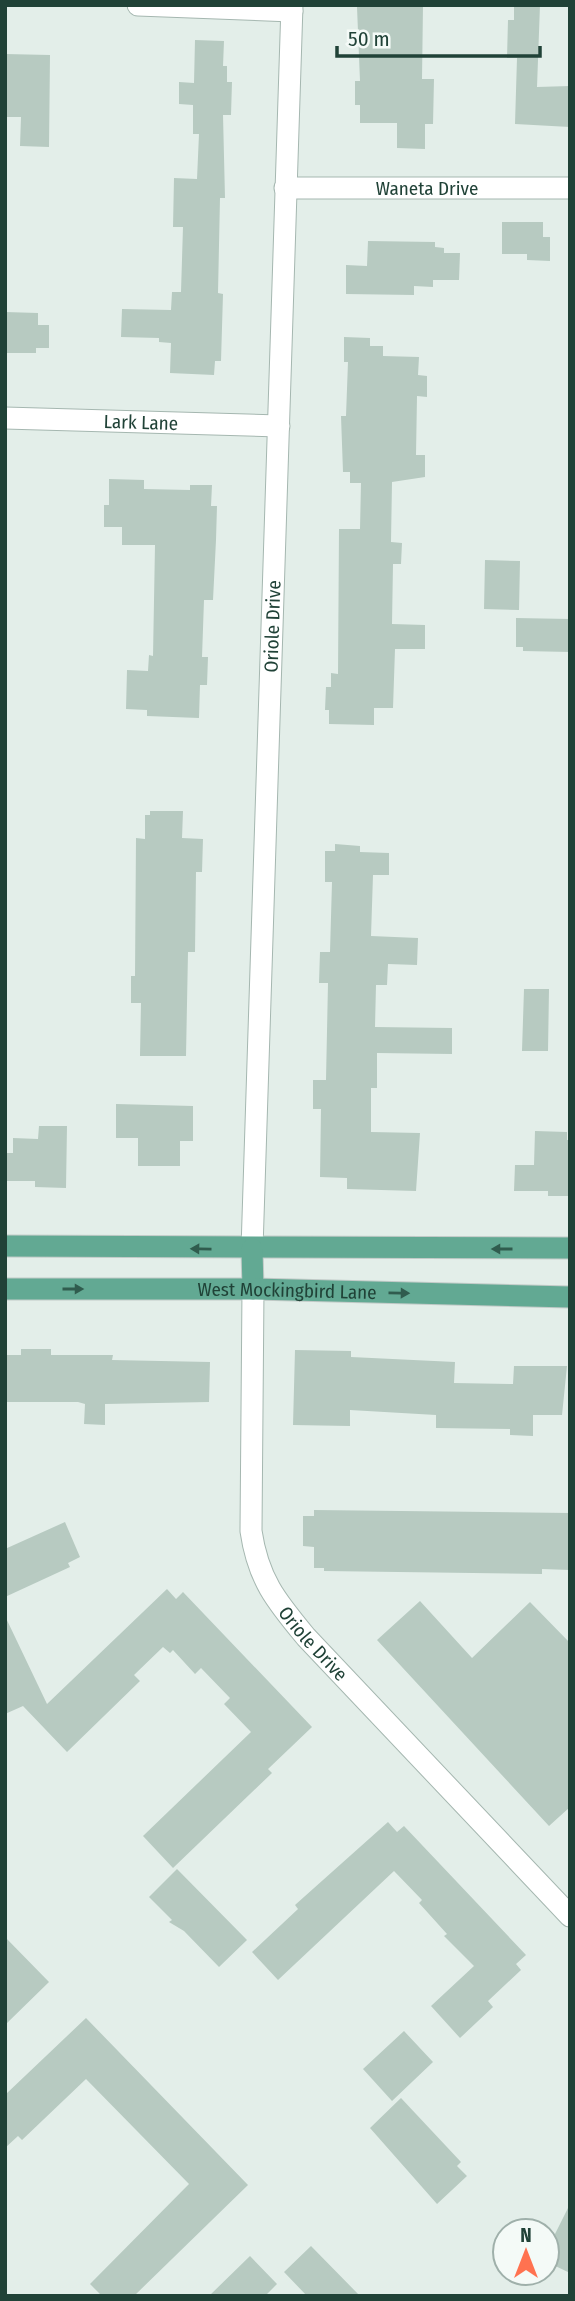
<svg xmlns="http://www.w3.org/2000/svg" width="575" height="2301" font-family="'Fira Sans Condensed',sans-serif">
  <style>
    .building { fill: #b7cac1 }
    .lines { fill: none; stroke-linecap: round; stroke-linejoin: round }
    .minor-casing { stroke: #a5b7b0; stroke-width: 23 }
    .major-casing { stroke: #c1cac7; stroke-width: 23 }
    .minor { stroke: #fff; stroke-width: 21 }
    .major { stroke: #62a993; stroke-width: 21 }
    .oneway { fill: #305c4e }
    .labels { text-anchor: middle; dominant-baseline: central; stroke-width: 6; stroke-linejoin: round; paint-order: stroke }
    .street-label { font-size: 19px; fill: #204237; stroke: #f4faf7 }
  </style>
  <rect width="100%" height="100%" fill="#e3eee9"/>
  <path class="building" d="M 423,5 L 422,79 L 434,79 L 433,124 L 425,124 L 425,149 L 397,148 L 397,123 L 360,123 L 360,105 L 355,105 L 355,81 L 360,81 L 357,7 Z
    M 514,5 L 540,5 L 537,87 L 570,86 L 570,127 L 515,124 L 517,58 L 507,58 L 508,20 L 514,20 Z
    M 195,40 L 224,41 L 223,66 L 227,66 L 227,82 L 232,82 L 231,115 L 223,115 L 225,198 L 220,198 L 218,293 L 223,294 L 221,361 L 215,361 L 214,375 L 170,373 L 171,343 L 159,342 L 159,338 L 121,337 L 122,309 L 171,310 L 172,292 L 181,292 L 183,227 L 173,227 L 174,178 L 197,179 L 199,134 L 193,134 L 193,105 L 179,104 L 179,82 L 194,83 Z
    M 5,54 L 50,55 L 49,147 L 20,146 L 21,117 L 5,117 Z
    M 502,222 L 543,222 L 543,237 L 550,237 L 550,261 L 527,260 L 527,254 L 502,254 Z
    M 368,241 L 435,242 L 435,247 L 444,248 L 444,253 L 460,253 L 459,280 L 433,280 L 433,287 L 414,286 L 414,295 L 346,294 L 346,265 L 367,266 Z
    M 5,312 L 38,313 L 38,325 L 49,325 L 49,348 L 36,348 L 36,353 L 5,353 Z
    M 344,337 L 370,338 L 370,346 L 383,346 L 383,356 L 419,357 L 418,375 L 427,376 L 427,397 L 417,396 L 416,455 L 425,455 L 425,477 L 392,482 L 391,542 L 402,543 L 401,564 L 393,564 L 392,624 L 425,625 L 425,649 L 395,649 L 393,708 L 374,708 L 374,725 L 329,724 L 329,710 L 325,710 L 326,687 L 331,687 L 331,673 L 338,674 L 339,529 L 360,529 L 361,483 L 350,483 L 350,472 L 343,472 L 341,416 L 346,416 L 348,362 L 344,362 Z
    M 109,479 L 144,480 L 144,489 L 190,490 L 190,485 L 212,485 L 211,506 L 217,506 L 216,540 L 213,600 L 204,600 L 202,657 L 208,657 L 207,685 L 200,685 L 199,718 L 147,716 L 147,710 L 126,709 L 127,670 L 148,671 L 149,655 L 153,656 L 155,545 L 122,545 L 122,527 L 104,527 L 104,505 L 109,505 Z
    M 485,560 L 520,561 L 519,610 L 484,609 Z
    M 516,618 L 570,619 L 570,652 L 523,651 L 523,647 L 516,647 Z
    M 150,811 L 183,811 L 182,838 L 203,839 L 202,872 L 196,872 L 195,952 L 188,952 L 186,1056 L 140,1056 L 141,1003 L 131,1003 L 131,976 L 135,976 L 136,838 L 145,839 L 145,815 L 150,815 Z
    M 335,844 L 360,846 L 360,852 L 389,853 L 389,875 L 373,875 L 371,936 L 418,938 L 417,965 L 388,964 L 387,985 L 376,985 L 375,1027 L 452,1028 L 452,1054 L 377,1053 L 377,1088 L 371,1088 L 371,1132 L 420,1133 L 416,1191 L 347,1189 L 347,1178 L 320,1177 L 321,1109 L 313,1109 L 313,1080 L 326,1080 L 328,983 L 319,983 L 320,952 L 330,952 L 332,882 L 325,882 L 325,851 L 335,851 Z
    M 524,989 L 549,989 L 548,1051 L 522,1051 Z
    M 116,1104 L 193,1106 L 193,1141 L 180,1141 L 180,1166 L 138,1166 L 138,1138 L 116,1138 Z
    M 39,1126 L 67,1126 L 66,1188 L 35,1187 L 35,1181 L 5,1181 L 5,1153 L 13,1153 L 13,1138 L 38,1139 Z
    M 535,1131 L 567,1132 L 567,1140 L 570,1140 L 570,1196 L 548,1196 L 548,1191 L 514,1191 L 515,1165 L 534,1165 Z
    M 21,1349 L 51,1349 L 51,1355 L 113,1355 L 112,1360 L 210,1362 L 209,1402 L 105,1404 L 105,1425 L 84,1424 L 85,1404 L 78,1402 L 6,1402 L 6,1355 L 21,1355 Z
    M 295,1350 L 351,1351 L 351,1357 L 455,1362 L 454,1383 L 513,1384 L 514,1366 L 567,1366 L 562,1415 L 533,1415 L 533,1436 L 510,1435 L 510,1429 L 436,1428 L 436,1415 L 350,1410 L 350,1426 L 293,1425 Z
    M 314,1510 L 570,1513 L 570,1570 L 542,1569 L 542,1574 L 324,1571 L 324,1568 L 314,1568 L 314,1547 L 303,1546 L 303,1516 L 314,1516 Z
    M 65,1522 L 80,1557 L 68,1563 L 70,1567 L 5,1597 L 5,1549 Z
    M 167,1589 L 176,1599 L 183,1592 L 312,1727 L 268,1769 L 272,1773 L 173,1868 L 143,1836 L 251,1732 L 224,1704 L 230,1698 L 201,1668 L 195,1674 L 173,1650 L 170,1653 L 163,1647 L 134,1675 L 140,1681 L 67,1752 L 23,1706 L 5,1714 L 5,1616 L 47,1704 Z
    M 420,1601 L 472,1658 L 530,1602 L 570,1643 L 570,1807 L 549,1826 L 377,1640 Z
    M 388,1822 L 397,1832 L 404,1826 L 526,1955 L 516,1964 L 521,1970 L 488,2001 L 493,2007 L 460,2038 L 431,2006 L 474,1966 L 444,1936 L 447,1934 L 419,1903 L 422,1900 L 394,1871 L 278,1980 L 252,1952 L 298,1909 L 295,1905 Z
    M 177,1869 L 247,1940 L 219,1967 L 184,1931 L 169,1922 L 172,1920 L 149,1897 Z
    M 5,1937 L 49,1982 L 5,2025 Z
    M 86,2018 L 248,2185 L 134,2296 L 102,2296 L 90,2284 L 189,2184 L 86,2079 L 22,2140 L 18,2136 L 5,2148 L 5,2095 Z
    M 404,2031 L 433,2062 L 392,2101 L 363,2069 Z
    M 401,2098 L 461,2162 L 457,2166 L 467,2176 L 437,2204 L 370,2128 Z
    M 570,2204 L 570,2273 L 547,2262 L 547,2250 Z
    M 311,2246 L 360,2296 L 307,2296 L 284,2272 Z
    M 250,2256 L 277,2284 L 265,2296 L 209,2296 Z"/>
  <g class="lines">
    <defs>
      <g id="minor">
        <path d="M 138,5 L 292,11"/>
        <path id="s1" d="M 285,188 L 570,188"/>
        <path id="s2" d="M 5,418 L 279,426"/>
        <path id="s3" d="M 252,1249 L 292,5"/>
        <path id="s4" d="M 253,1289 L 251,1531 C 258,1579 276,1601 306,1637 L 570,1916"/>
      </g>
      <g id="major">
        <path d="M 5,1246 L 570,1248"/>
        <path d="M 252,1249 L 253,1289"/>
        <path id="s5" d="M 5,1289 L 253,1289 L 570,1297"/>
      </g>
    </defs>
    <use href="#minor" class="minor-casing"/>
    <use href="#major" class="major-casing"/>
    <use href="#minor" class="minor"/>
    <use href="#major" class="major"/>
  </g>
  <defs><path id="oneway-solid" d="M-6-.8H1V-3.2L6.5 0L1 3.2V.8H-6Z" transform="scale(1.75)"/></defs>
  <g class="oneway">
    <use href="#oneway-solid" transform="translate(201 1249) rotate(-179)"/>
    <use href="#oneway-solid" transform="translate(502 1249) rotate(180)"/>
    <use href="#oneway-solid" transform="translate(73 1289)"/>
    <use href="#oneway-solid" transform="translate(399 1293) rotate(1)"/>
  </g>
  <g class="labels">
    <g class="street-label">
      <text stroke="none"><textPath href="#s1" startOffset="142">Waneta Drive</textPath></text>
      <text stroke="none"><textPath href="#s2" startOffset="136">Lark Lane</textPath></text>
      <text stroke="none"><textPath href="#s3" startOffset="623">Oriole Drive</textPath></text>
      <text stroke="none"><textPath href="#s5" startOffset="282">West Mockingbird Lane</textPath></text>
      <text stroke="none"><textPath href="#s4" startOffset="373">Oriole Drive</textPath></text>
    </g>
  </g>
  <rect width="575" height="2301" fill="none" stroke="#204237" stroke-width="14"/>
  <g transform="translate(526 2252)"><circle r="33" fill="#f4faf7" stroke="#9fb0aa" stroke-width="2"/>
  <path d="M0-5L12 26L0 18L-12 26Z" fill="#ff7250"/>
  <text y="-10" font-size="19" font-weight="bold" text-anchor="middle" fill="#204237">N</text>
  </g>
  <path d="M337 46v10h203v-10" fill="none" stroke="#204237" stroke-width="3.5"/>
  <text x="348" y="46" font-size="21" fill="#204237" stroke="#f4faf7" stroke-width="5" paint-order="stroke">50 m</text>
</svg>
